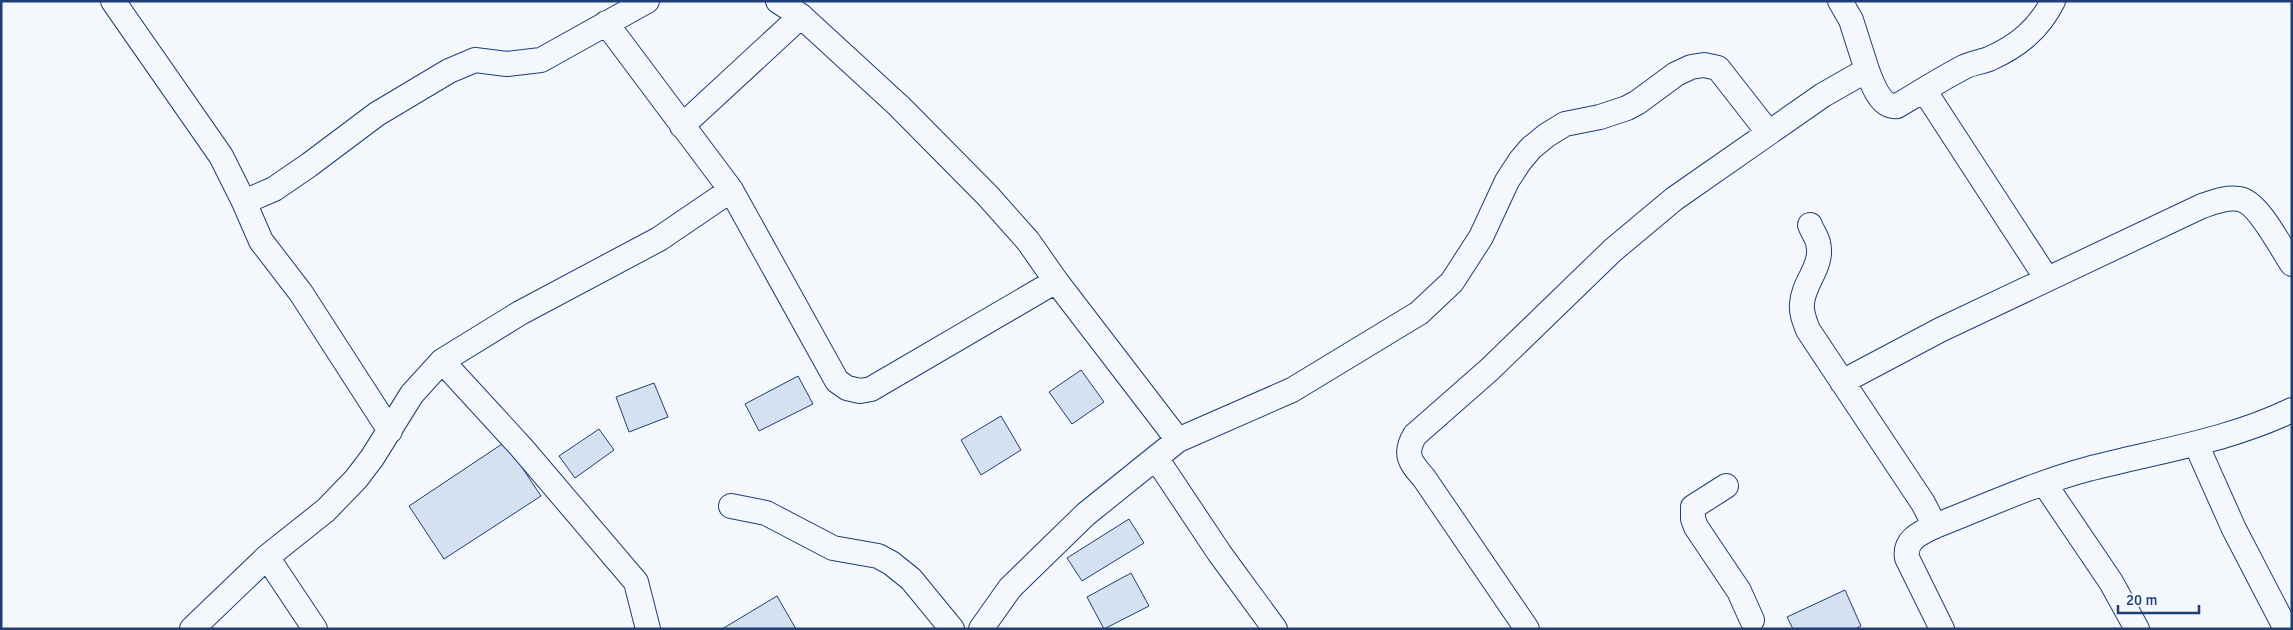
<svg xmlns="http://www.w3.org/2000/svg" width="2293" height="630" font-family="Signika,sans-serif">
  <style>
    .building { fill: #d5e0f0; stroke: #1d3f73 }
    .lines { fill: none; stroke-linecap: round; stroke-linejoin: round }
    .street-casing { stroke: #1d3f73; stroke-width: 26 }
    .street { stroke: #f4f7fb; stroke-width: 24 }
  </style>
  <rect width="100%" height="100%" fill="#f4f7fb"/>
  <path class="building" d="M 1081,370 L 1104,402 L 1072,424 L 1049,392 Z
    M 798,376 L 813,404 L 759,431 L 745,404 Z
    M 654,383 L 668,417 L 629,432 L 616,397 Z
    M 1001,416 L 1021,450 L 981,475 L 961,440 Z
    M 599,429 L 614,450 L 575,478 L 559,456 Z
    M 505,442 L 541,496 L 444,559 L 409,506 Z
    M 1129,519 L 1144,543 L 1082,581 L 1067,558 Z
    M 1131,573 L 1149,606 L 1104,629 L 1087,597 Z
    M 1845,590 L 1861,626 L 1855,629 L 1793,629 L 1787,617 Z
    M 777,596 L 796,629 L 722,629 Z"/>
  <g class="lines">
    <defs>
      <path id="street" d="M 113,1 L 221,156 L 244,202
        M 778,1 L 801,16 L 899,106 L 988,196 L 1028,241 L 1056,281 L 1178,440 L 1086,514 L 1010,588 L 981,629
        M 1840,1 L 1851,20 L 1867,70
        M 606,23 L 731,190 L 837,381 L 847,388 L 860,391 L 871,389 L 1056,281
        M 1924,90 L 2047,279
        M 682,126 L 801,16
        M 1810,225 C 1812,231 1817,237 1818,243 C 1824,266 1803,282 1802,304 C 1801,313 1805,322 1808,330 L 1923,503 L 1935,526 C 1921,533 1904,539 1907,558 L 1942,629
        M 442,361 L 521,447 L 636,582 L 648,629
        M 1842,382 L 1940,330 L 2202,206 C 2214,202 2226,197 2239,199 C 2258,201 2281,248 2292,264
        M 390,431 L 301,293 L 261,241 L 244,202 L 274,189 L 309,165 L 377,114 L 449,71 L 475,60 L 507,64 L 541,60 L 647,1
        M 1178,440 L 1292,390 L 1419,313 L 1452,282 L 1481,237 L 1507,181 L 1520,161 L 1531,148 L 1547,135 L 1565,124 L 1600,117 L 1627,108 L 1638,102 L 1676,74 L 1691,67 L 1704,65 L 1718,68 L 1768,132
        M 2196,444 L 2234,529 L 2286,629
        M 1156,458 L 1220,554 L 1275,629
        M 2044,483 L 2111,582 L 2137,629
        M 1726,486 L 1693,507 L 1693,519 L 1696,527 L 1739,591 L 1752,620
        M 731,506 L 766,513 L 833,548 L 878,556 L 891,563 L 911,579 L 952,629
        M 1935,526 C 1986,506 2036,483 2088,469 C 2157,451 2228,441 2292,410
        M 267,557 L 315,629
        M 192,629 L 267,557 L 326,510 L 356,479 L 372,458 L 412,394 L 442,361 L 520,313 L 659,239 L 731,190
        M 1527,629 L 1424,478 C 1411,463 1403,455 1415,435 L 1489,370 L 1613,250 L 1674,199 L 1823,95 L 1867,70 C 1872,83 1880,108 1897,106 C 1919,93 1941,79 1964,67 C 1972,63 1981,62 1989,59 C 2018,46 2039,29 2053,1"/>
    </defs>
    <use href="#street" class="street-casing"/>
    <use href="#street" class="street"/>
  </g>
  <rect width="2293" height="630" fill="none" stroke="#1d3f73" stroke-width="5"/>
  <path d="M2118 605v8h81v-8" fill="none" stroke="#1d3f73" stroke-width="2.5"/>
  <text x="2126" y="605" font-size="15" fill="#1d3f73" stroke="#f4f7fb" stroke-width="4" paint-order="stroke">20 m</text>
</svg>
